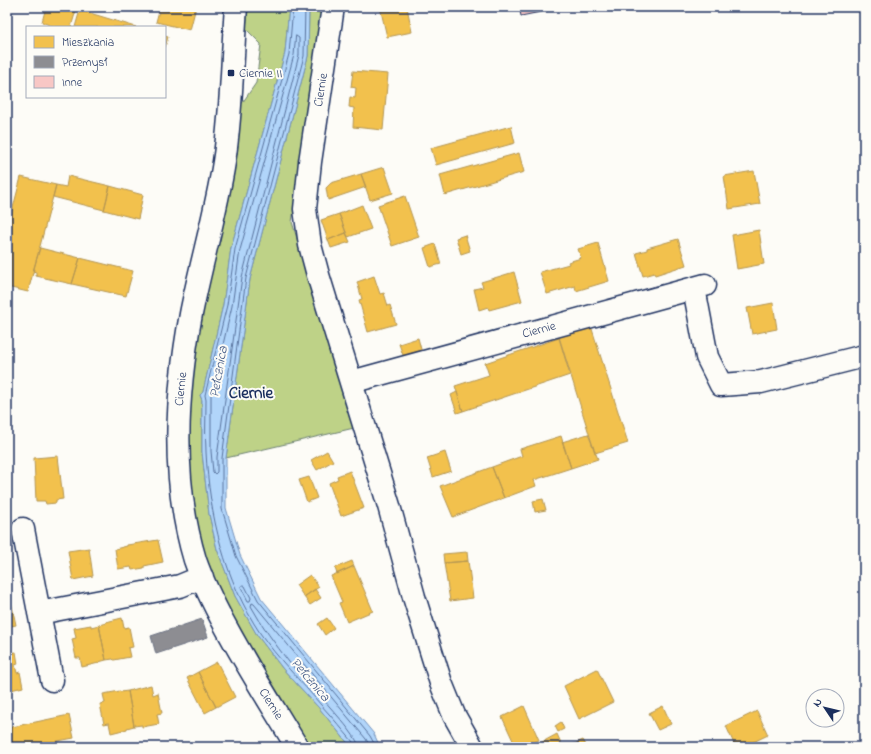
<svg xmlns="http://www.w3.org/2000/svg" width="871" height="754" font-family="'Indie Flower',sans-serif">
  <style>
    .green { fill: #bed287; stroke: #6c8072 }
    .water { fill: #b1d5fa; stroke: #7593bc }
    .homes { fill: #f2c14e; stroke: #b29553 }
    .industry { fill: #8d8d92; stroke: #6b7182 }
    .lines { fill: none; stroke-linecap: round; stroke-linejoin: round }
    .shore { stroke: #57719c; stroke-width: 1 }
    .building { fill: #f8c7c5; stroke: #1b2f5e }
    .minor-casing { stroke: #1b2f5e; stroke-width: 25 }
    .minor { stroke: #fdfcf7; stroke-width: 22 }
    .poi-dot { fill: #1b2f5e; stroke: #fdfcf7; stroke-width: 1.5 }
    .labels { text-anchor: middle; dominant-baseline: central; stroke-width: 4; stroke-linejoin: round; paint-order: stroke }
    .poi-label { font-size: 13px; fill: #1b2f5e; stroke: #fdfcf7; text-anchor: start }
    .street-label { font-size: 13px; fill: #1b2f5e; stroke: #fdfcf7 }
    .water-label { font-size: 14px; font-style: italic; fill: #405885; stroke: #fdfcf7 }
    .district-label { font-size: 17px; font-weight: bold; fill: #1b2f5e; stroke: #fdfcf7 }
  </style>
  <rect width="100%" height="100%" fill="#fdfcf7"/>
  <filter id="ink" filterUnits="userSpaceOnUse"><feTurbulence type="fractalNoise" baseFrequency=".025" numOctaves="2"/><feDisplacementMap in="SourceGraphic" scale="8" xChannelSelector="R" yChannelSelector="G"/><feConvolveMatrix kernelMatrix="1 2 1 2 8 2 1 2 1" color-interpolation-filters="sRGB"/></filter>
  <g filter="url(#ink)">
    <path class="green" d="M 248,7 L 289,7 L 285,53 L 231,248 L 223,305 L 203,392 L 200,395 L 202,400 L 202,452 L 209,514 L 217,549 L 235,596 L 257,635 L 283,669 L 319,708 L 351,747 L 307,747 L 248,652 L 203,557 L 190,485 L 188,390 L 236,112 L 256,83 L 261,44 L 246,29 Z
      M 309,7 L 326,7 L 292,222 L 354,428 L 226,458 L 250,279 L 308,56 Z"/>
    <path class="water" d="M 289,7 L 309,7 L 308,56 L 250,279 L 226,458 L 226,508 L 240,555 L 261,598 L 374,734 L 380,747 L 351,747 L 319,708 L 283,669 L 257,635 L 235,596 L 217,549 L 209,514 L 202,452 L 202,400 L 200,395 L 203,392 L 223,305 L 231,248 L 285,53 Z"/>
    <path class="homes" d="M 46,7 L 77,7 L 71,27 L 54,27 L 42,22 Z
      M 160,7 L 196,7 L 190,30 L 156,22 Z
      M 380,7 L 407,7 L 412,32 L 387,37 Z
      M 80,10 L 136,27 L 75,27 Z
      M 165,36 L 168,37 L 165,47 Z
      M 353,71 L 388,74 L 383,130 L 353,127 L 354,108 L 349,107 L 350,97 L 355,98 L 356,88 L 351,87 Z
      M 511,126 L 515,143 L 436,165 L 431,148 Z
      M 519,153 L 524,172 L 445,195 L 440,175 Z
      M 384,167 L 393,193 L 370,200 L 361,174 Z
      M 754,171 L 760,204 L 729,209 L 724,176 Z
      M 361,174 L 366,187 L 328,200 L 326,188 L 331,183 Z
      M 68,176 L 110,186 L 104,210 L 53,197 L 56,185 L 66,187 Z
      M 21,177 L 56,185 L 28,292 L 7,287 L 7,231 Z
      M 110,186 L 143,195 L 138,219 L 104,210 Z
      M 405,196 L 419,237 L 392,246 L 378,205 Z
      M 362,205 L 371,229 L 348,237 L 339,214 Z
      M 339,214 L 346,233 L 328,240 L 321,220 Z
      M 759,230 L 764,264 L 737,269 L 732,235 Z
      M 346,233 L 350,242 L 331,248 L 328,240 Z
      M 465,235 L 470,251 L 461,254 L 456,238 Z
      M 678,239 L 686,265 L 655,275 L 654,273 L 643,276 L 636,253 L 647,250 L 647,248 Z
      M 598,243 L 609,281 L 576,291 L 575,286 L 547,294 L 540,272 L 569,264 L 568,262 L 581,258 L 578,249 Z
      M 435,244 L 441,264 L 430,267 L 424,248 Z
      M 40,248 L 80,258 L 72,284 L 36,276 L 36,272 L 33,271 Z
      M 80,258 L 133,271 L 126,296 L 72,284 Z
      M 514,272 L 522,301 L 489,310 L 488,307 L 479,310 L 474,289 L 483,287 L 481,282 Z
      M 374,276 L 380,294 L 384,293 L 388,306 L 390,305 L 396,324 L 368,332 L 359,300 L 362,299 L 357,282 Z
      M 773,303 L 777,329 L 752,334 L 747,308 Z
      M 591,326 L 628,443 L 595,453 L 559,337 Z
      M 418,338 L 422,353 L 404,358 L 399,344 Z
      M 559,338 L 570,375 L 463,411 L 455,386 L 489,375 L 485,363 Z
      M 457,392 L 463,411 L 457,413 L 451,395 Z
      M 588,434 L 598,459 L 571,468 L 562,442 Z
      M 561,436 L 571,468 L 534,480 L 536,486 L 504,498 L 492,467 L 522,456 L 520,449 Z
      M 327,451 L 333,461 L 317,470 L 311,460 Z
      M 445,452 L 451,471 L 433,477 L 427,458 Z
      M 58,456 L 63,499 L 56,500 L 56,503 L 46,504 L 45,501 L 36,501 L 34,458 Z
      M 492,467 L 504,498 L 453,517 L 440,486 Z
      M 350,471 L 364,508 L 341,516 L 329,483 L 338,479 L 337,476 Z
      M 309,477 L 317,498 L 307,502 L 299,480 Z
      M 543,499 L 546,510 L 535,512 L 533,501 Z
      M 158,540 L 163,562 L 144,566 L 144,568 L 132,570 L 131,567 L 118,569 L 115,549 L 127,546 L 127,545 Z
      M 89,548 L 93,576 L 73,580 L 68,551 Z
      M 467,552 L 468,561 L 444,563 L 443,554 Z
      M 352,561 L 354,566 L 337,574 L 335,568 Z
      M 468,561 L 473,598 L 450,601 L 444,563 Z
      M 354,566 L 373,611 L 347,622 L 339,603 L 342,602 L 331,576 Z
      M 310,575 L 319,587 L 304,597 L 296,585 Z
      M 7,583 L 16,625 L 7,627 Z
      M 315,589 L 321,598 L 310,605 L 304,597 Z
      M 122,618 L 124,628 L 129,627 L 133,647 L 128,648 L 130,657 L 114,660 L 113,659 L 106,660 L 99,625 L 106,623 L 106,622 Z
      M 327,618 L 334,628 L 325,635 L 318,624 Z
      M 91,625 L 91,627 L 99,625 L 106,660 L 99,662 L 99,663 L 82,667 L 80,658 L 76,658 L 72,639 L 76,638 L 74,628 Z
      M 16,652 L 18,664 L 15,665 L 17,673 L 20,672 L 23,687 L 7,691 L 7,653 Z
      M 217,662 L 235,697 L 216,707 L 198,672 Z
      M 597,669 L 613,702 L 579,719 L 564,686 Z
      M 198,672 L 216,707 L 205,713 L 187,678 Z
      M 151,685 L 153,695 L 158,693 L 162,713 L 157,714 L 159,724 L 142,727 L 142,725 L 134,726 L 128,691 Z
      M 120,691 L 120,692 L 128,691 L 134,726 L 127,728 L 127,729 L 111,733 L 109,723 L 104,724 L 100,704 L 105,703 L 103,694 Z
      M 524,706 L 539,740 L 524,747 L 516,747 L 502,717 Z
      M 663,706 L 671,724 L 658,730 L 649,713 Z
      M 757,711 L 768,735 L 743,747 L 742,747 L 740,744 L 735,746 L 726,726 Z
      M 69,715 L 74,738 L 26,747 L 7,747 L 7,728 Z
      M 561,722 L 564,729 L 558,732 L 555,726 Z
      M 557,734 L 561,743 L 554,747 L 533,747 Z
      M 583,740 L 587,747 L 568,747 Z"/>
    <path class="industry" d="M 202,619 L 208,637 L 156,654 L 151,636 Z"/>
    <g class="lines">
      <path class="shore" d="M 293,7 L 289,54 L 235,249 L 227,305 L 205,395 L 206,400 C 206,417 205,435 206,452 C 209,515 225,580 260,633 C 278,659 301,681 321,705 C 332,717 342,729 353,742 L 354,747
        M 305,7 L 304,56 L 246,278 L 222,458 L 222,509 L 236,556 L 258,600 L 370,736 L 376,747
        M 296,36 L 299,38 L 299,55 L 242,277 L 217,457 L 217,472 L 215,474 L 213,472 L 211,451 L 211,396 L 232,306 L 240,250 L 294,55 Z
        M 243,585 L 245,586 L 251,598 L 250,601 L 248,601 L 241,587 Z
        M 359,747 C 358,733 301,677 289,662 C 275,644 262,626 251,606 L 252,603 L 254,604 L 366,739 L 370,747"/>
    </g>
    <path class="building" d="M 519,7 L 565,7 L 521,16 Z"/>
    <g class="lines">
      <defs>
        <path id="minor" d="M 236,7 C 232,58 232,111 224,162 C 216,213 201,263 191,314 C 176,395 171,480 195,560 C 203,583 214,605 226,627 C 248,668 273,707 297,747
          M 333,7 L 310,162 L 305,209 L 310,245 L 318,275 L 389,506 L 414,597 L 441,683 L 454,715 L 472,747
          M 694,288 L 707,357 L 721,385 L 761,382 L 864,356
          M 351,382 L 705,285
          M 23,529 L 52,680
          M 39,613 L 180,586 L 202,577"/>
      </defs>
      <use href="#minor" class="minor-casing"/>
      <use href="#minor" class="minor"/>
    </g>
  </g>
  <rect class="poi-dot" x="227" y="69" width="8" height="8" rx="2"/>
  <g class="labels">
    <g class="poi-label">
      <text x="239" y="73">Ciernie II</text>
    </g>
    <g class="street-label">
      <text transform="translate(321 90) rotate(-81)">Ciernie</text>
      <text transform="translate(539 330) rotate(-15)">Ciernie</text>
      <text transform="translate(181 389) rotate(-84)">Ciernie</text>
      <text transform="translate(271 704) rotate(58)">Ciernie</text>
    </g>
    <g class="water-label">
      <text transform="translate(219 372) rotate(-80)">Pełcznica</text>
      <text transform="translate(310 680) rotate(50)">Pełcznica</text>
    </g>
    <g class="district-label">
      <text x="251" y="393">Ciernie</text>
    </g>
  </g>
  <rect width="871" height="754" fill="none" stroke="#fdfcf7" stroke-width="24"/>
  <rect x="12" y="12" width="847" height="730" fill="none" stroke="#1b2f5e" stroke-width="1.5" filter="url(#ink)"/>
  <rect x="26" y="26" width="140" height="72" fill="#fdfcf7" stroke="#a3aaba"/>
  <rect x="34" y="36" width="20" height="12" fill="#f2c14e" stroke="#a3aaba"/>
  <text x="62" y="46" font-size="12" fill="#1b2f5e">Mieszkania</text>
  <rect x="34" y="56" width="20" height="12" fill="#8d8d92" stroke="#a3aaba"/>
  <text x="62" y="66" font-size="12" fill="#1b2f5e">Przemysł</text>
  <rect x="34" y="76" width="20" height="12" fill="#f8c7c5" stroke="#a3aaba"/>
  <text x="62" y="86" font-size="12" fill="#1b2f5e">Inne</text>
  <g transform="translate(825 708) rotate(305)"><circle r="19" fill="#fdfcf7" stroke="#a3aaba"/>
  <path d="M0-3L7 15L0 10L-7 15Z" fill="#1b2f5e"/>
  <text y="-6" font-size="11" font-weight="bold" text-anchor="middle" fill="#1b2f5e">N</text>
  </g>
</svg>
